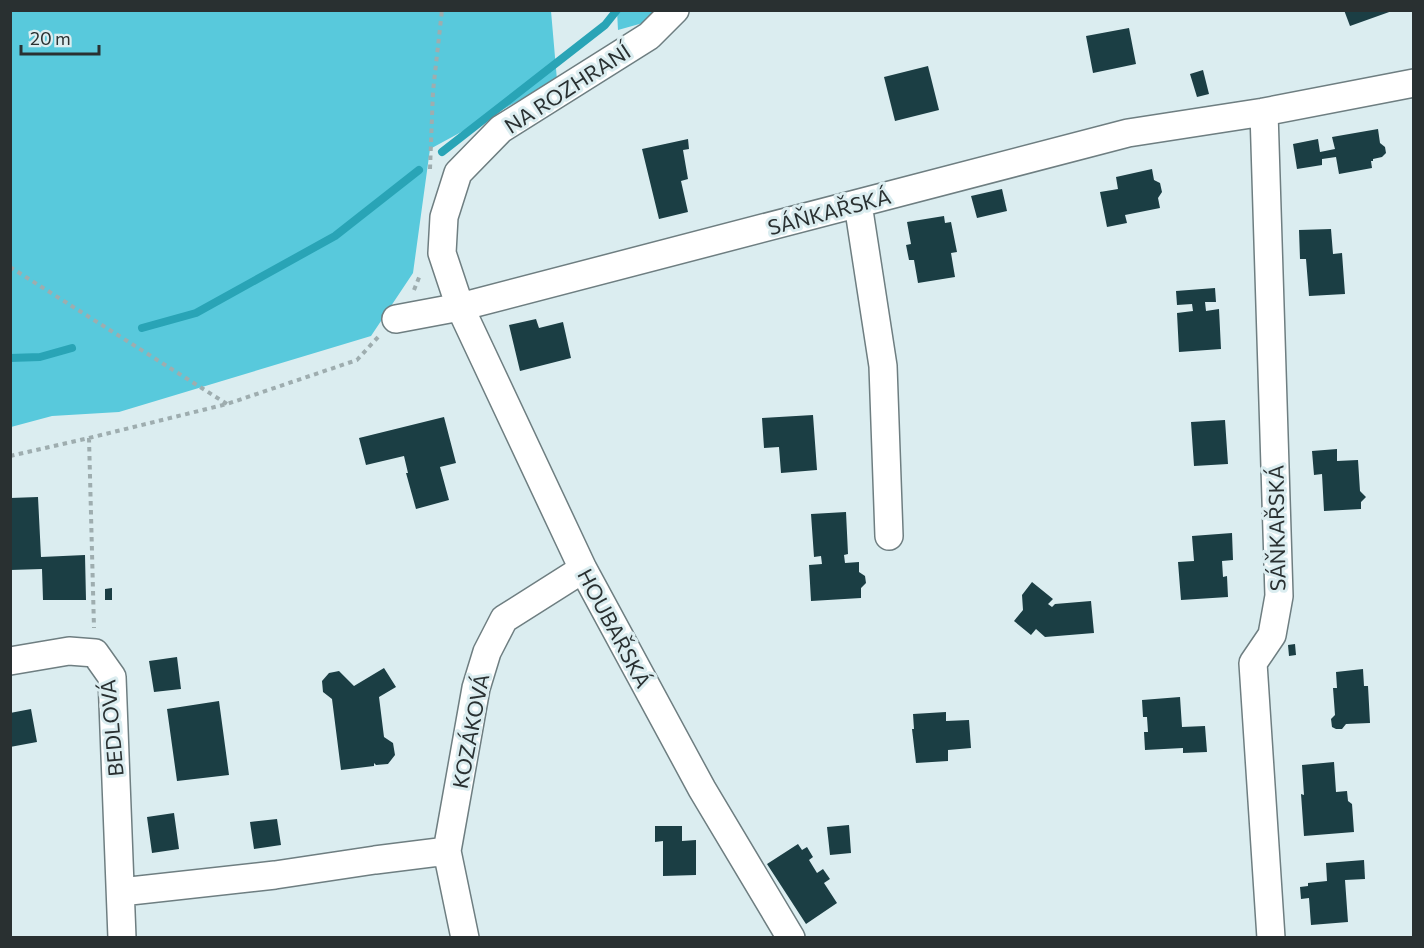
<svg xmlns="http://www.w3.org/2000/svg" width="1424" height="948" font-family="Commissioner,sans-serif">
  <style>
    .forest { fill: #58c9dc }
    .lines { fill: none; stroke-linecap: round; stroke-linejoin: round }
    .stream { stroke: #29a4b6; stroke-width: 8 }
    .building { fill: #1b3e44 }
    .minor-casing { stroke: #6e7e81; stroke-width: 30 }
    .path { stroke: #9eadaf; stroke-width: 4; stroke-dasharray: 4.5 4.5; stroke-linecap: butt }
    .minor { stroke: #fff; stroke-width: 27 }
    .labels { text-anchor: middle; dominant-baseline: central; stroke-width: 6; stroke-linejoin: round; paint-order: stroke }
    .street-label { font-size: 21px; fill: #293031; stroke: #dbedf0 }
  </style>
  <rect width="100%" height="100%" fill="#dbedf0"/>
  <path class="forest" d="M 11,11 L 551,11 L 557,80 L 430,149 L 413,273 L 371,336 L 119,412 L 52,416 L 11,427 Z
    M 617,11 L 658,11 L 650,21 L 618,30 Z"/>
  <g class="lines">
    <path class="stream" d="M 442,152 L 605,25 L 617,10
      M 142,328 L 196,313 L 335,236 L 419,170
      M 10,358 L 40,357 L 72,348"/>
  </g>
  <path class="building" d="M 1344,10 L 1392,10 L 1392,11 L 1350,26 Z
    M 1129,28 L 1136,64 L 1093,73 L 1086,36 Z
    M 928,66 L 939,110 L 895,121 L 884,77 Z
    M 1203,70 L 1209,94 L 1197,97 L 1190,74 Z
    M 1378,129 L 1380,143 L 1385,147 L 1386,153 L 1382,157 L 1373,159 L 1373,161 L 1371,161 L 1372,168 L 1339,174 L 1336,157 L 1322,159 L 1322,165 L 1297,169 L 1293,144 L 1318,139 L 1320,152 L 1335,149 L 1332,137 Z
    M 688,139 L 689,149 L 683,150 L 688,179 L 681,181 L 688,212 L 659,219 L 642,149 Z
    M 1152,169 L 1154,180 L 1160,183 L 1162,192 L 1158,198 L 1160,208 L 1125,215 L 1127,223 L 1107,227 L 1100,192 L 1118,189 L 1116,177 Z
    M 1002,189 L 1007,211 L 977,218 L 971,196 Z
    M 944,216 L 945,223 L 951,222 L 957,252 L 951,253 L 955,277 L 918,283 L 914,260 L 909,260 L 906,245 L 911,244 L 907,222 Z
    M 1331,229 L 1333,254 L 1342,253 L 1345,294 L 1309,296 L 1306,259 L 1300,259 L 1299,230 Z
    M 1215,288 L 1216,302 L 1205,302 L 1206,311 L 1219,309 L 1221,349 L 1179,352 L 1177,313 L 1193,311 L 1192,304 L 1177,305 L 1176,291 Z
    M 536,319 L 539,328 L 563,322 L 571,358 L 520,371 L 509,325 Z
    M 813,415 L 817,470 L 781,473 L 779,447 L 764,448 L 762,418 Z
    M 444,417 L 456,463 L 440,467 L 449,500 L 416,509 L 406,473 L 408,473 L 404,456 L 366,465 L 359,438 Z
    M 1225,420 L 1228,464 L 1194,466 L 1191,422 Z
    M 1337,449 L 1337,461 L 1358,460 L 1360,491 L 1366,497 L 1361,502 L 1361,509 L 1324,511 L 1322,474 L 1314,475 L 1312,451 Z
    M 38,497 L 41,557 L 85,555 L 86,600 L 43,600 L 42,569 L 10,570 L 10,498 Z
    M 846,512 L 848,554 L 844,555 L 845,563 L 859,562 L 859,572 L 865,576 L 866,583 L 861,588 L 861,598 L 811,601 L 809,565 L 822,564 L 821,556 L 814,557 L 811,514 Z
    M 1232,533 L 1233,560 L 1222,561 L 1223,577 L 1227,576 L 1228,597 L 1181,600 L 1178,562 L 1194,561 L 1192,536 Z
    M 1032,582 L 1053,599 L 1048,604 L 1052,607 L 1055,604 L 1091,601 L 1094,633 L 1045,637 L 1036,629 L 1031,635 L 1014,621 L 1023,610 L 1022,595 Z
    M 112,588 L 112,600 L 105,600 L 105,589 Z
    M 1295,644 L 1296,655 L 1289,656 L 1288,645 Z
    M 177,657 L 181,689 L 154,692 L 149,661 Z
    M 384,668 L 396,687 L 379,697 L 384,737 L 393,743 L 395,755 L 388,764 L 376,765 L 374,763 L 374,766 L 341,770 L 332,699 L 323,692 L 322,681 L 329,673 L 339,671 L 354,686 Z
    M 1363,669 L 1364,686 L 1368,686 L 1370,723 L 1346,724 L 1342,729 L 1336,729 L 1332,727 L 1331,719 L 1335,715 L 1333,688 L 1337,688 L 1336,672 Z
    M 1180,697 L 1182,727 L 1205,726 L 1207,752 L 1183,753 L 1183,748 L 1145,750 L 1144,732 L 1148,732 L 1147,717 L 1143,717 L 1142,700 Z
    M 219,701 L 229,775 L 177,781 L 167,709 Z
    M 31,709 L 37,742 L 10,747 L 10,713 Z
    M 946,712 L 946,721 L 969,720 L 971,748 L 948,750 L 948,761 L 916,763 L 912,729 L 914,729 L 913,714 Z
    M 1334,762 L 1336,792 L 1347,791 L 1348,801 L 1352,804 L 1354,832 L 1304,836 L 1301,794 L 1304,795 L 1302,765 Z
    M 174,813 L 179,849 L 152,853 L 147,817 Z
    M 277,819 L 281,845 L 254,849 L 250,822 Z
    M 849,825 L 851,853 L 830,855 L 827,827 Z
    M 655,826 L 682,826 L 682,841 L 696,840 L 696,875 L 663,876 L 663,841 L 655,842 Z
    M 798,844 L 802,850 L 807,847 L 813,857 L 809,860 L 817,873 L 823,869 L 830,879 L 824,883 L 837,903 L 806,924 L 767,864 Z
    M 1364,860 L 1365,879 L 1345,880 L 1348,922 L 1311,925 L 1309,898 L 1301,899 L 1300,887 L 1308,886 L 1308,883 L 1327,881 L 1326,863 Z"/>
  <g class="lines">
    <defs>
      <path id="minor" d="M 675,10 L 649,36 L 501,129 L 458,173 L 444,217 L 442,253 L 460,307 L 583,569 L 702,789 L 791,938
        M 1264,112 L 1279,596 L 1272,635 L 1253,663 L 1271,938
        M 858,204 L 883,366 L 889,536
        M 396,319 L 460,307 L 1128,133 L 1264,112 L 1414,83
        M 10,661 L 69,651 L 95,653 L 112,677 L 122,938
        M 121,892 L 275,875 L 375,860 L 447,851
        M 465,938 L 447,851 L 476,688 L 487,652 L 504,619 L 583,569"/>
    </defs>
    <use href="#minor" class="minor-casing"/>
    <path class="path" d="M 430,169 L 433,91 L 442,10
      M 10,267 L 227,404
      M 414,290 L 420,275
      M 89,438 L 94,628
      M 10,456 L 89,438 L 227,404 L 357,360 L 379,336"/>
    <use href="#minor" class="minor"/>
  </g>
  <g class="labels">
    <g class="street-label">
      <text transform="translate(567 88) rotate(-33)">NA ROZHRANÍ</text>
      <text transform="translate(829 211) rotate(-15)">SÁŇKAŘSKÁ</text>
      <text transform="translate(1276 528) rotate(-91)">SÁŇKAŘSKÁ</text>
      <text transform="translate(615 628) rotate(62)">HOUBAŘSKÁ</text>
      <text transform="translate(111 728) rotate(-95)">BEDLOVÁ</text>
      <text transform="translate(470 731) rotate(-79)">KOZÁKOVÁ</text>
    </g>
  </g>
  <rect width="1424" height="948" fill="none" stroke="#293031" stroke-width="24"/>
  <path d="M21 45v9h78v-9" fill="none" stroke="#293031" stroke-width="3"/>
  <text x="30" y="45" font-size="18" fill="#293031" stroke="#dbedf0" stroke-width="4.5" paint-order="stroke">20 m</text>
</svg>
